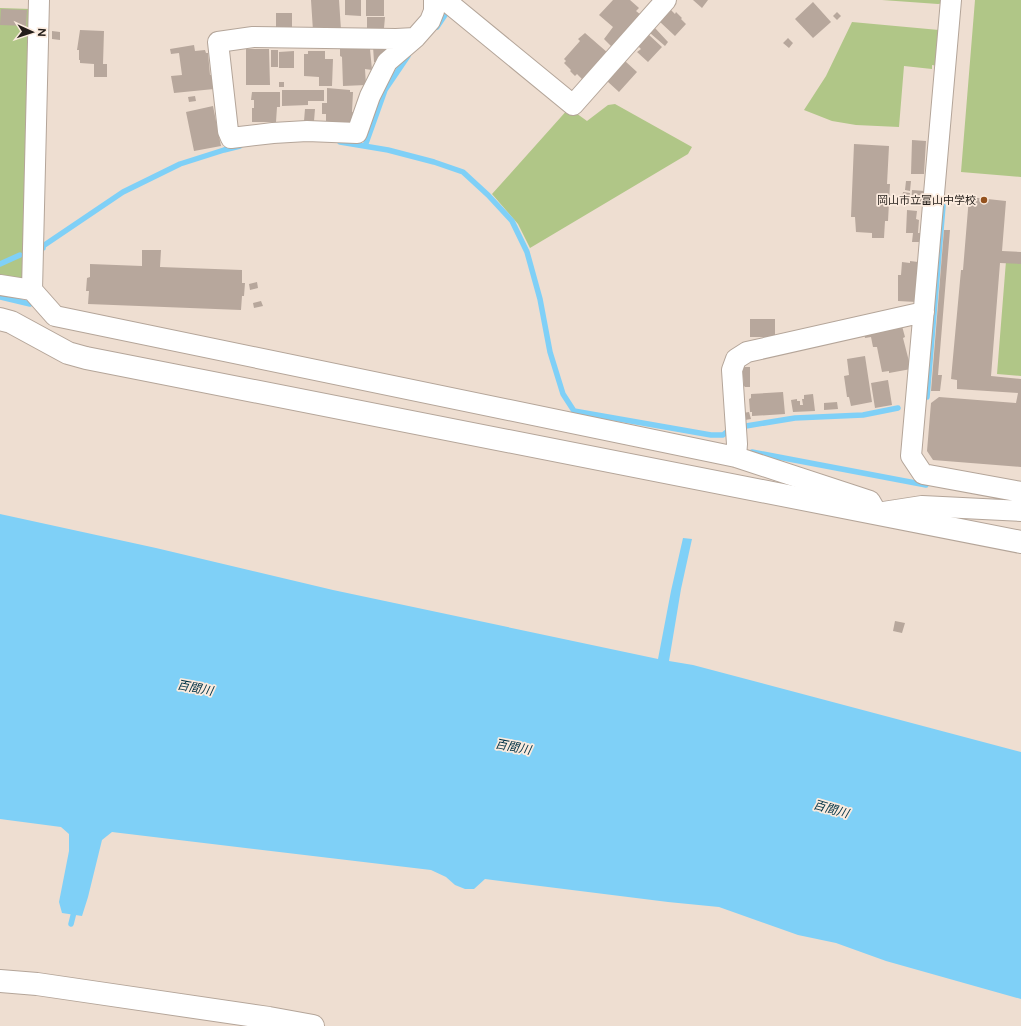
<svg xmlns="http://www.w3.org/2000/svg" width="1021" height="1026" font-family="Figtree,'Noto Sans JP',sans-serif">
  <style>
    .green { fill: #b0c687 }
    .water { fill: #7fd0f7 }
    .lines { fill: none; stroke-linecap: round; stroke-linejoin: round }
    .stream { stroke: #7fd0f7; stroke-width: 5.5 }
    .building { fill: #b7a79c }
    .street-casing { stroke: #b4a599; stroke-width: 22 }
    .secondary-casing { stroke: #b4a599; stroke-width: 24 }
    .street { stroke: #fff; stroke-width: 20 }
    .secondary { stroke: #fff; stroke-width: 22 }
    .poi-dot { fill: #93511d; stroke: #fbebde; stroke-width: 1.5 }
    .labels { text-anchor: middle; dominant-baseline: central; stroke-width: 3.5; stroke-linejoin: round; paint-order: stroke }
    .poi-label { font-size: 11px; fill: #231d19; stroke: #fbebde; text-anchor: end }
    .water-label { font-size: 12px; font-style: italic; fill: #003245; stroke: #fbebde }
  </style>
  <rect width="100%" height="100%" fill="#eeded1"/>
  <path class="green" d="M 882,0 L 944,0 L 944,3 L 938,4 Z
    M 975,0 L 1021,0 L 1021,177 L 961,172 Z
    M 0,8 L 31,9 L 23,284 L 0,280 Z
    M 852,22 L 939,30 L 938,66 L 932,65 L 932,69 L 904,66 L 899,127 L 856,125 L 832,121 L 804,110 L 826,76 Z
    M 615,104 L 692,147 L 688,154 L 530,248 L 518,224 L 492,194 L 569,108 L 587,121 L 608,105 Z
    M 1006,261 L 1021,263 L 1021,376 L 997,374 Z"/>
  <path class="water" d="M 0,514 L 156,548 L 333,590 L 658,659 L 671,591 L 683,538 L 692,539 L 681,589 L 669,661 L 693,665 L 1021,752 L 1021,999 L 886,961 L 836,943 L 798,935 L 719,907 L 668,902 L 485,879 L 474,889 L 465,889 L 455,885 L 446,877 L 431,870 L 112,832 L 102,840 L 88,897 L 82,916 L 62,913 L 59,902 L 69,851 L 69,834 L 61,827 L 0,819 Z"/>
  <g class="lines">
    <path class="stream" d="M 437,27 L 445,15 L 444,8
      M 340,142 L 388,150 L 434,162 L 463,172 L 488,195 L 512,221 L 527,252 L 540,299 L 550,352 L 563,394 L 574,411 L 711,435 L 723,435 L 729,430 L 732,429
      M 365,146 L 385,90 L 408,56
      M 43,248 L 43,246 L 123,192 L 180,164 L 224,150 L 240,146
      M 0,264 L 20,255
      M 0,297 L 30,304
      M 927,397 L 943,206
      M 740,427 L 795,418 L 863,415 L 898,408
      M 752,452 L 926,485
      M 71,924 L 75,908"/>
  </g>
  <path class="building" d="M 311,0 L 339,0 L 341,30 L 313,31 Z
    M 345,0 L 361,0 L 361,16 L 345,15 Z
    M 366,0 L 384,0 L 384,16 L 366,16 Z
    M 613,0 L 630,0 L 639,8 L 636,11 L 641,15 L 613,48 L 604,39 L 613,27 L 599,15 Z
    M 693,0 L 708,0 L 702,8 Z
    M 813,2 L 831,22 L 813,38 L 795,19 Z
    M 1,9 L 27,10 L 26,26 L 0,25 Z
    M 670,9 L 675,14 L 676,12 L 682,18 L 681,19 L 686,24 L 675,36 L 659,21 Z
    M 837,12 L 841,16 L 837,20 L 833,16 Z
    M 276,13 L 292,13 L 292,31 L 276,31 Z
    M 367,17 L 385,17 L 384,28 L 367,29 Z
    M 655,28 L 668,42 L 665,46 L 650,33 Z
    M 80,30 L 104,31 L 103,64 L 107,64 L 107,77 L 94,77 L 94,64 L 80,63 L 80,60 L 79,60 L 79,50 L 77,50 Z
    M 52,31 L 60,32 L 60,40 L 52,39 Z
    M 585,33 L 608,53 L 584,81 L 577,74 L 575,76 L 570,71 L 571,70 L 564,63 L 566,61 L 564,59 L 580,41 L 578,39 Z
    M 648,34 L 662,47 L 648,62 L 637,52 L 641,49 L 638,46 L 642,41 L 645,44 L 642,41 Z
    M 788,38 L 793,43 L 789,48 L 783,43 Z
    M 194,45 L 195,51 L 205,50 L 206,53 L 208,53 L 210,75 L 212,75 L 214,89 L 174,93 L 171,76 L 182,75 L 179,53 L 171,54 L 170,49 Z
    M 360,45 L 360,49 L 370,49 L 372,70 L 365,69 L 366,85 L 343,86 L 342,57 L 340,56 L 340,46 Z
    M 373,46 L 386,46 L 387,55 L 379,55 L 379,62 L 374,62 Z
    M 246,49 L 269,49 L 270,85 L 246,85 Z
    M 271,50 L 278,50 L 278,67 L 271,67 Z
    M 294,51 L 294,68 L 279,68 L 279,52 Z
    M 308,51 L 325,51 L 325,59 L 333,59 L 332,86 L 319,86 L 319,77 L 304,76 L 304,54 L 308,54 Z
    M 625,61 L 637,72 L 619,92 L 607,81 Z
    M 279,82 L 284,82 L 284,87 L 279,87 Z
    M 327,88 L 350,90 L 350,92 L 353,92 L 352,112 L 358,113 L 352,123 L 326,123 L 326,114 L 322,114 L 322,103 L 327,103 Z
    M 282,90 L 324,90 L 324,101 L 308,101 L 308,105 L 282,106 Z
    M 252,92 L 280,92 L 280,107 L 277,107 L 276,122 L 252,122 L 252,108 L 254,108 L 254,100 L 251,100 Z
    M 195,96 L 196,101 L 189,102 L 188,97 Z
    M 213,106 L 221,146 L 194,151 L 186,112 Z
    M 305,109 L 315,109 L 314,121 L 304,121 Z
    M 912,140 L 926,141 L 924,174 L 911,174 Z
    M 854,144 L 889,146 L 887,184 L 890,184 L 888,221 L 885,221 L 884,238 L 872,238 L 872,233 L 856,232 L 855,217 L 851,217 Z
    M 906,181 L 911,181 L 910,191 L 905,190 Z
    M 912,190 L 925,191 L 924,206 L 911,205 Z
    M 903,192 L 910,193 L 909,200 L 902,199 Z
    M 969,197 L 1006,201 L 1002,251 L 1021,252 L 1021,264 L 1000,263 L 991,376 L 1021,379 L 1021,467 L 933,460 L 927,451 L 931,403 L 939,397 L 1016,403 L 1018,393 L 957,389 L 957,380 L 951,379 L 961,270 L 963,270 Z
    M 907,210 L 917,211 L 916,219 L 919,220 L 918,233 L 921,233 L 921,242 L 912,242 L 913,233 L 906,233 Z
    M 944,230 L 950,230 L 938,375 L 942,375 L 940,391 L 931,391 Z
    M 142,250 L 161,250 L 160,267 L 242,270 L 242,283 L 245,283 L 244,296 L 242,296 L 241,310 L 88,304 L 89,291 L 86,291 L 87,278 L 90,277 L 90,264 L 142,266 Z
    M 910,261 L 918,262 L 916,302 L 898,301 L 898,275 L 901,275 L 902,262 L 910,263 Z
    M 257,282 L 258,288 L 250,290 L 249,284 Z
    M 261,301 L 263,306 L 254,308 L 253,303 Z
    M 750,319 L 775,319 L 775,337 L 750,337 Z
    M 902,326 L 905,337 L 903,338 L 911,369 L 889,373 L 889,371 L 882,372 L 877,347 L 873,347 L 871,337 L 865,338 L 864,332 L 870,334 L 896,329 L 896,327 Z
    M 865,356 L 872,402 L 851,406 L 849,397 L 847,397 L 844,376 L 849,375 L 847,359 Z
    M 742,367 L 750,367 L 750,387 L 745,387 L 744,386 Z
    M 888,380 L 892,405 L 875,408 L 871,383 Z
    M 783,392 L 785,414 L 752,416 L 752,412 L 750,412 L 749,399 L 751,398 L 751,394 Z
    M 813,394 L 815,411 L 793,412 L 791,400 L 797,399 L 797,401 L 800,401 L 800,405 L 803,405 L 802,399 L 804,399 L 804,395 Z
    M 837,402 L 838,409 L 824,410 L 824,403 Z
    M 749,412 L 751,419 L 745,420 L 743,413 Z
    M 895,621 L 905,623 L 902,633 L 893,631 Z"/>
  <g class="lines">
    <defs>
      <path id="street" d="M 445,0 L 573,105 L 666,0
        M 951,0 L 911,456 L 923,474 L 1021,492
        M 415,38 L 396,39 L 253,37 L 218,42 L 228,131 L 231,138 L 273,133 L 307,131 L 357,133 L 370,96 L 387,62 L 415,38 L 430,21 L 434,11 L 434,0
        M 0,285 L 32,290 L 55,316 L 736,457 L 870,501 L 877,513 L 922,506 L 1021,511
        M 32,290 L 39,0
        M 736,457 L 737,444 L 732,370 L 736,359 L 747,352 L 924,312"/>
      <path id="secondary" d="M 0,319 L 11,322 L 68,353 L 86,358 L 1021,542
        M 0,981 L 37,984 L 269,1018 L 313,1026"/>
    </defs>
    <use href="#street" class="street-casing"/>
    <use href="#secondary" class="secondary-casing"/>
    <use href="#street" class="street"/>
    <use href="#secondary" class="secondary"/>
  </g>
  <circle class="poi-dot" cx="984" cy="200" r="4"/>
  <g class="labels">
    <g class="poi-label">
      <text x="976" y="200">岡山市立富山中学校</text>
    </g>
    <g class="water-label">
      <text transform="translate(195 688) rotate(11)">百間川</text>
      <text transform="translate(513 747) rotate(11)">百間川</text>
      <text transform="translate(831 809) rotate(16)">百間川</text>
    </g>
  </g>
  <g transform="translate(32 32) rotate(93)" stroke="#fbebde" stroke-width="3" paint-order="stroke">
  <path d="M0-3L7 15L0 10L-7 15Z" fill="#231d19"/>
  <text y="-6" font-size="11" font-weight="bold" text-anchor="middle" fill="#231d19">N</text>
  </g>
</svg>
